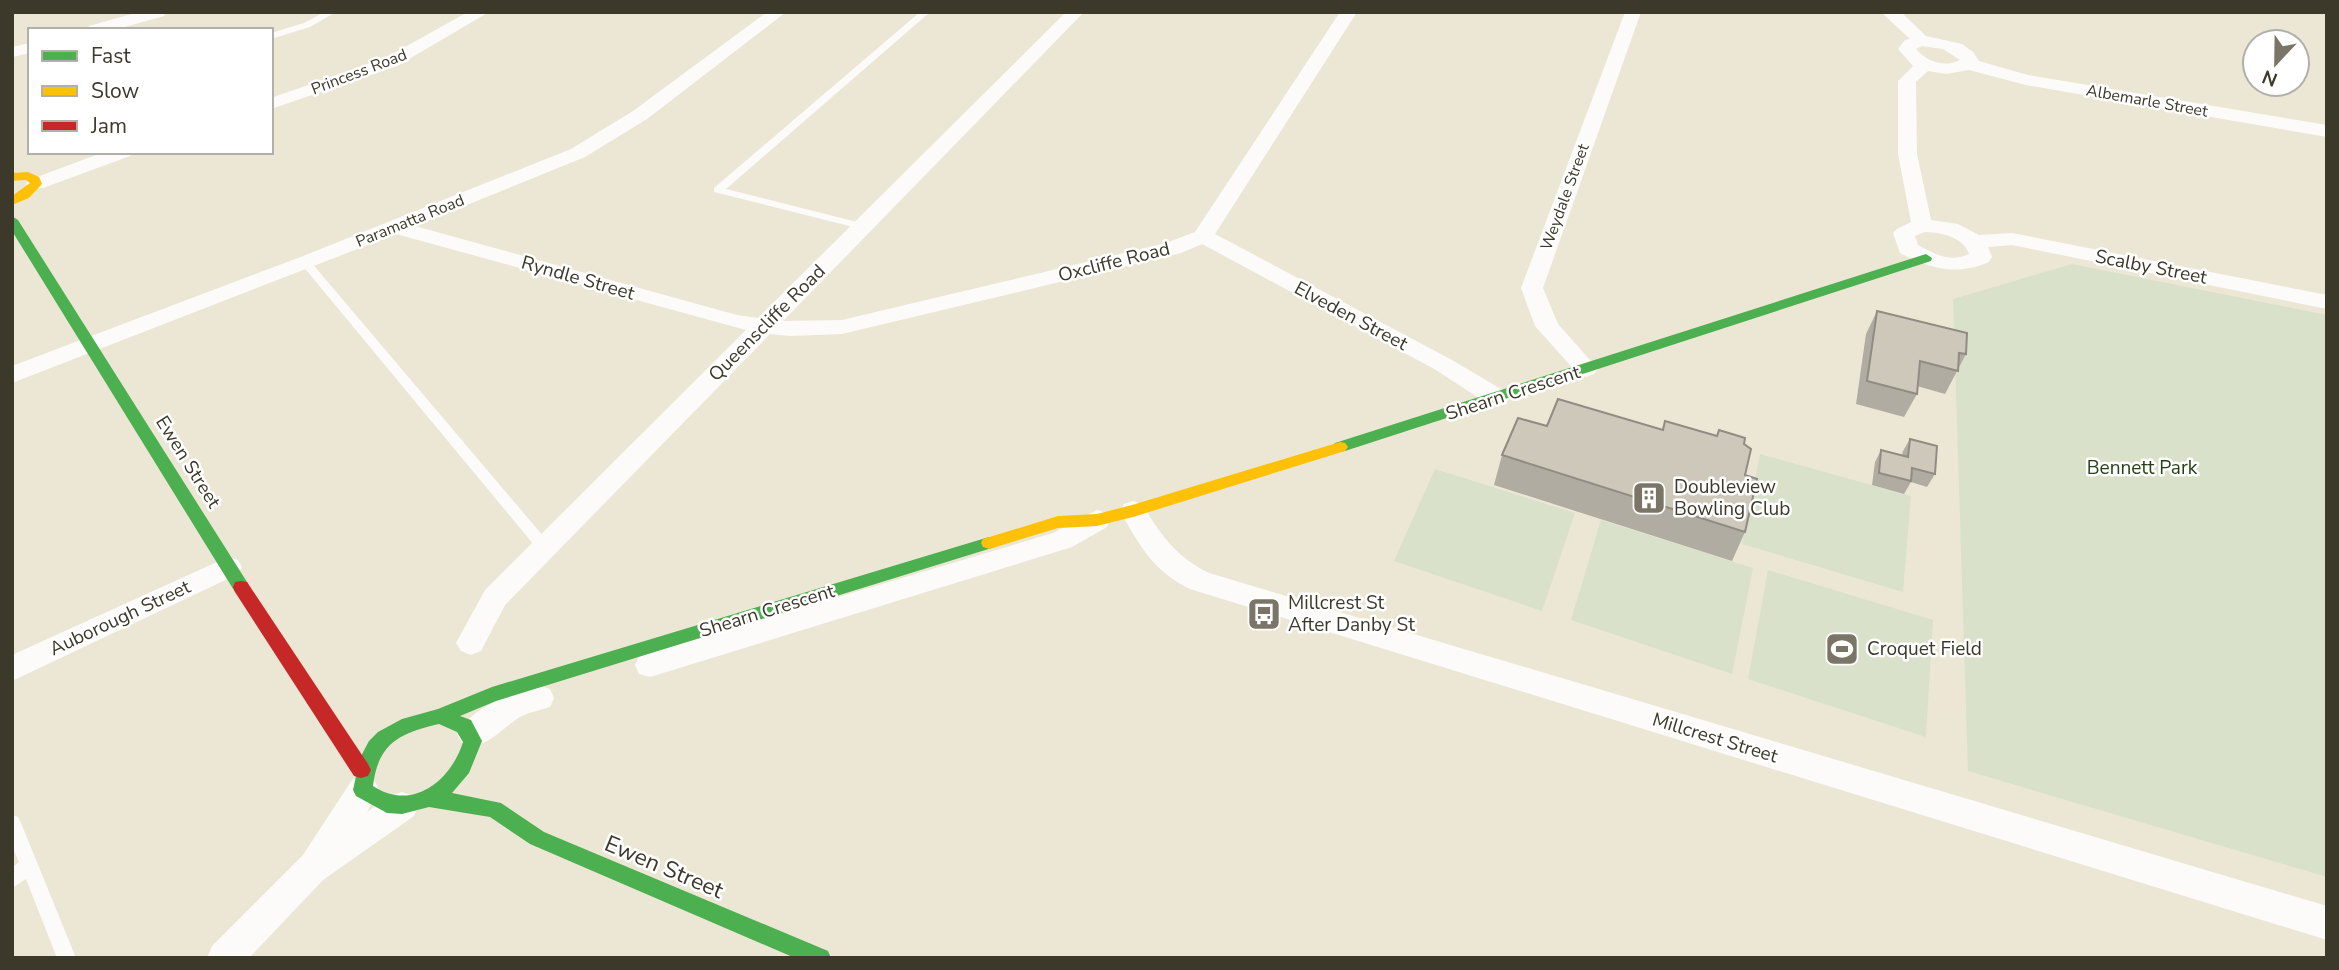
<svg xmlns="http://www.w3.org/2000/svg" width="2339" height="970" font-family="'Nunito Sans',sans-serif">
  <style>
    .green { fill: #d9e1cb }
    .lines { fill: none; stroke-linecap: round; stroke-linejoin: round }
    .lane { fill: #fcfbf9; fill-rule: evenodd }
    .street { fill: #fcfbf9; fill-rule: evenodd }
    .fast { fill: #4caf50; fill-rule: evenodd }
    .slow { fill: #ffc107; fill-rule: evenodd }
    .jam { fill: #c62828; fill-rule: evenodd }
    .wall { fill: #b1aca1 }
    .building { fill: #cec8bb; stroke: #908c83; stroke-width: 2 }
    .labels { text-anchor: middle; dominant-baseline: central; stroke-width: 5; stroke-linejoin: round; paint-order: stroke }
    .far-street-label { font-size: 16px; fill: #3c382a; stroke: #fff }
    .street-label { font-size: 19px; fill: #3c382a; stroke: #fff }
    .park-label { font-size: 19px; fill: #253f17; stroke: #fff }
    .poi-label { font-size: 19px; fill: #3c382a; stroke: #fff; text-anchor: start }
    .near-street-label { font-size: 23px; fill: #3c382a; stroke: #fff }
  </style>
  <rect width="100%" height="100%" fill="#ece7d4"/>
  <path class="green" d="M 2072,264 L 2327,315 L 2327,877 L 1968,771 L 1953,299 Z
    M 1760,454 L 1911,496 L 1903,592 L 1742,544 Z
    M 1435,469 L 1575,513 L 1542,611 L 1394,561 Z
    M 1601,520 L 1753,568 L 1732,674 L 1571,620 Z
    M 1768,570 L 1933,620 L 1926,737 L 1748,679 Z"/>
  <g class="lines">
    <path class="lane" d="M 325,12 L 336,12 L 310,27 L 271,39 L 271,33 L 304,23 Z
      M 920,12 L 930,12 L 726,189 L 869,225 L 869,229 L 865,230 L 714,192 L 714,188 Z
      M 306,260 L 310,261 L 549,543 L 551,547 L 549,551 L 539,551 L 302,265 L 300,263 Z
      M 12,815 L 18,817 L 21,823 L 76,958 L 57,958 L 26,879 L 12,888 L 12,868 L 19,862 L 12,846 Z"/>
    <path class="street" d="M 139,12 L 166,12 L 164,16 L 114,30 L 87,30 L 89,26 Z
      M 468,12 L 489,12 L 397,66 L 271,109 L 271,98 L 385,58 Z
      M 767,12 L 786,12 L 647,119 L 585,157 L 415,226 L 737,315 L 758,318 L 1066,12 L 1084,12 L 783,321 L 842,320 L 1166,243 L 1195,232 L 1340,12 L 1357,12 L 1215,234 L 1452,360 L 1506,392 L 1509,398 L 1506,404 L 1497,406 L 1488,404 L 1436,370 L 1202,244 L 1181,253 L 842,334 L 790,336 L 770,334 L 505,605 L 481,651 L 471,655 L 461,651 L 456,643 L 485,590 L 746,330 L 396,234 L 12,383 L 12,366 L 298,258 L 571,149 L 633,111 Z
      M 1625,12 L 1641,12 L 1543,288 L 1558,324 L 1598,369 L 1594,374 L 1586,377 L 1578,374 L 1535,326 L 1521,288 Z
      M 1881,12 L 1901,12 L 1926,36 L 1962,44 L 1973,52 L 1979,61 L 2028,75 L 2327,125 L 2327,137 L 2026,85 L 1969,70 L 1946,74 L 1928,71 L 1916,82 L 1917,154 L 1931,220 L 1958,224 L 1979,235 L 2012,233 L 2327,295 L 2327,309 L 2012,245 L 1988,247 L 1992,257 L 1989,262 C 1956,276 1931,269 1900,253 L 1893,233 L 1897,229 L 1911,222 L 1898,154 L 1898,81 L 1913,66 L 1898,49 L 1905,40 L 1910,39 ZM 1922,46 L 1943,49 L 1960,60 C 1945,68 1927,62 1916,49 ZM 1925,232 C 1942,233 1962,236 1969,254 C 1950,263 1935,254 1918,245 L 1915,236 Z
      M 30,43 L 30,53 L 12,57 L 12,47 Z
      M 104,152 L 133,152 L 130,156 L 43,188 L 29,188 L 26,184 L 29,180 Z
      M 1133,501 L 1142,504 C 1161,535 1176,557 1209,573 L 2327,906 L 2327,940 L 1190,589 C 1152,570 1140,546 1120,511 L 1124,504 Z
      M 1097,510 L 1107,513 L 1110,520 L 1107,527 L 1072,547 L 650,677 L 639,674 L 635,665 L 639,656 L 650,653 L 1053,533 Z
      M 228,557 L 238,560 L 242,567 L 238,574 L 12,681 L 12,655 Z
      M 539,685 L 550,689 L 554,698 L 550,707 C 541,710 530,712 522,716 C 501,727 487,752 462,743 L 457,734 C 470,708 512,693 539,685 Z
      M 363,776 L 374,780 L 379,790 L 367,812 L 390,796 L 402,792 L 414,796 L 418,806 L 414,816 L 323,880 L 249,958 L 207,958 L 212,946 L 303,855 L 352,780 Z"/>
    <path class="fast" d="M 12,216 L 18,220 L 247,582 L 249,587 L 247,592 L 235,592 L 12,231 Z
      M 1926,254 L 1932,258 L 1931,261 L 1345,451 L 1340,452 L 1332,447 L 1335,443 Z
      M 989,537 L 995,539 L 997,543 L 995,547 L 496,701 L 460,716 L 471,720 L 482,741 L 469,773 L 452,793 L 501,803 L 544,832 L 828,951 L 831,958 L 795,958 L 530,844 L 490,817 L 429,807 L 402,814 L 387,813 L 356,796 L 353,790 L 360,758 L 369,741 L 378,732 L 402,719 L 438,709 L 492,687 ZM 439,724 L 457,732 L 463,742 C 451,781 412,812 373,786 C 378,743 400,733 439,724 Z"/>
    <path class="slow" d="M 28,172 L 39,177 L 42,184 L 29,198 L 12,205 L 12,196 L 30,183 L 26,180 L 12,181 L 12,173 Z
      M 1340,442 L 1345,443 L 1348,447 L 1345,451 L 1133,517 L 1097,526 L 1058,528 L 989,549 L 983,547 L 981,543 L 983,539 L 1058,516 L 1097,514 L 1132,505 Z"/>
    <path class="jam" d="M 241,581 L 247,582 L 368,764 L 371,770 L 368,776 L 361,778 L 354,776 L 235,592 L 233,587 L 235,582 Z"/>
  </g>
  <path class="wall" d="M 1877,311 L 1966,354 L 1945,394 L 1917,386 L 1917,394 L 1904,417 L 1856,404 L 1866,334 Z
    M 1665,421 L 1745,475 L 1745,532 L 1732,561 L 1494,485 L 1502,455 L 1547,426 L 1662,429 Z
    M 1910,439 L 1935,474 L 1927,487 L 1911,482 L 1904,494 L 1872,485 L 1875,462 L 1881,450 L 1902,455 L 1903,451 Z"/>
  <path class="building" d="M 1877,311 L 1967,333 L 1966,354 L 1959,353 L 1958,371 L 1920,361 L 1917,394 L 1867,381 Z
    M 1558,399 L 1663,430 L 1665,421 L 1717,436 L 1719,430 L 1745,438 L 1744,444 L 1751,449 L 1745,475 L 1757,479 L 1745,532 L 1502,455 L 1518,418 L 1547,426 Z
    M 1910,439 L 1937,446 L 1935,474 L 1912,468 L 1911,481 L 1879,473 L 1881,450 L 1908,457 Z"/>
  <defs>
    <symbol id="building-square" viewBox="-11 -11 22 22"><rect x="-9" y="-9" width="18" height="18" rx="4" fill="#7a7566" stroke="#fff"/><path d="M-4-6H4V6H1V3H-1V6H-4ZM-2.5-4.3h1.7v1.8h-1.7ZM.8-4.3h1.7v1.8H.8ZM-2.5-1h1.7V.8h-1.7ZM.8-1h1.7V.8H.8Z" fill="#fff"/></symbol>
    <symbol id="bus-square" viewBox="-11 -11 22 22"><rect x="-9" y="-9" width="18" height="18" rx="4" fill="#7a7566" stroke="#fff"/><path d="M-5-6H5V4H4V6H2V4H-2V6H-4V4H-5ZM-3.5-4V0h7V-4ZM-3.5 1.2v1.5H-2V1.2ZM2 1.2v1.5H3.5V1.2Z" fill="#fff"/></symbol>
    <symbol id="stadium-square" viewBox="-11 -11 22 22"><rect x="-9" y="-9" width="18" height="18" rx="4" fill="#7a7566" stroke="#fff"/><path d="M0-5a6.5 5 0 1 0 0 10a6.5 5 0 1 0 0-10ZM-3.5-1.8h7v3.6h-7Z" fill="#fff"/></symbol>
  </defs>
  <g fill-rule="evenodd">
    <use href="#building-square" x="1630" y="479" width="38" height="38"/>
    <use href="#bus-square" x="1245" y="595" width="38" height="38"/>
    <use href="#stadium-square" x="1823" y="630" width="38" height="38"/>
  </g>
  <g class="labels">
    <g class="far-street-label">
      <text transform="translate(359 72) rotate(-21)">Princess Road</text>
      <text transform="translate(2147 101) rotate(10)">Albemarle Street</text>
      <text transform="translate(1565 197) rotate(-70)">Weydale Street</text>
      <text transform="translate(410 221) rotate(-22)">Paramatta Road</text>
    </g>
    <g class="street-label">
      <text transform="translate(1114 262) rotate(-14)">Oxcliffe Road</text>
      <text transform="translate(2151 267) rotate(11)">Scalby Street</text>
      <text transform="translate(578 278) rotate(16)">Ryndle Street</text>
      <text transform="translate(1351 316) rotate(28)">Elveden Street</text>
      <text transform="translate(767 323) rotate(-45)">Queenscliffe Road</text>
      <text transform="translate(1513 393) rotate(-18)">Shearn Crescent</text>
      <text transform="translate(188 462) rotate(58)">Ewen Street</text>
      <text transform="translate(767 611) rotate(-17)">Shearn Crescent</text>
      <text transform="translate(120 618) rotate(-25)">Auborough Street</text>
      <text transform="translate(1715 738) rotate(17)">Millcrest Street</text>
    </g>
    <g class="park-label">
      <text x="2142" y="468">Bennett Park</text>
    </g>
    <g class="poi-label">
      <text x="1674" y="487">Doubleview<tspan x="1674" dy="22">Bowling Club</tspan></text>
      <text x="1288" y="603">Millcrest St<tspan x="1288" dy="22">After Danby St</tspan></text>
      <text x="1867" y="649">Croquet Field</text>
    </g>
    <g class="near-street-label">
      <text transform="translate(664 867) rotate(23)">Ewen Street</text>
    </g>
  </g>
  <rect width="2339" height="970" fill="none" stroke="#3c382a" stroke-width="28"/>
  <rect x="28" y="28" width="245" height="126" fill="#ffffff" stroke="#b1afaa" stroke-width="2"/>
  <rect x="42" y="51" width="35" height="10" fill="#4caf50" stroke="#b1afaa" stroke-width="2"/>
  <text x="91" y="63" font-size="21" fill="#3c382a">Fast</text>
  <rect x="42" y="86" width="35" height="10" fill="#ffc107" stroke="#b1afaa" stroke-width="2"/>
  <text x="91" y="98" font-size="21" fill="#3c382a">Slow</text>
  <rect x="42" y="121" width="35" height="10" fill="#c62828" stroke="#b1afaa" stroke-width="2"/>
  <text x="91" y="133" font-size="21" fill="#3c382a">Jam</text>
  <g transform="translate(2276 63) rotate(202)"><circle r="33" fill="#ffffff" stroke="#b1afaa" stroke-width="2"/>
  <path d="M0-5L12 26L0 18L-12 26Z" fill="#7a7566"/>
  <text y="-10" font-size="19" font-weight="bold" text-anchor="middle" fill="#3c382a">N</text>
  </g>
</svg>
